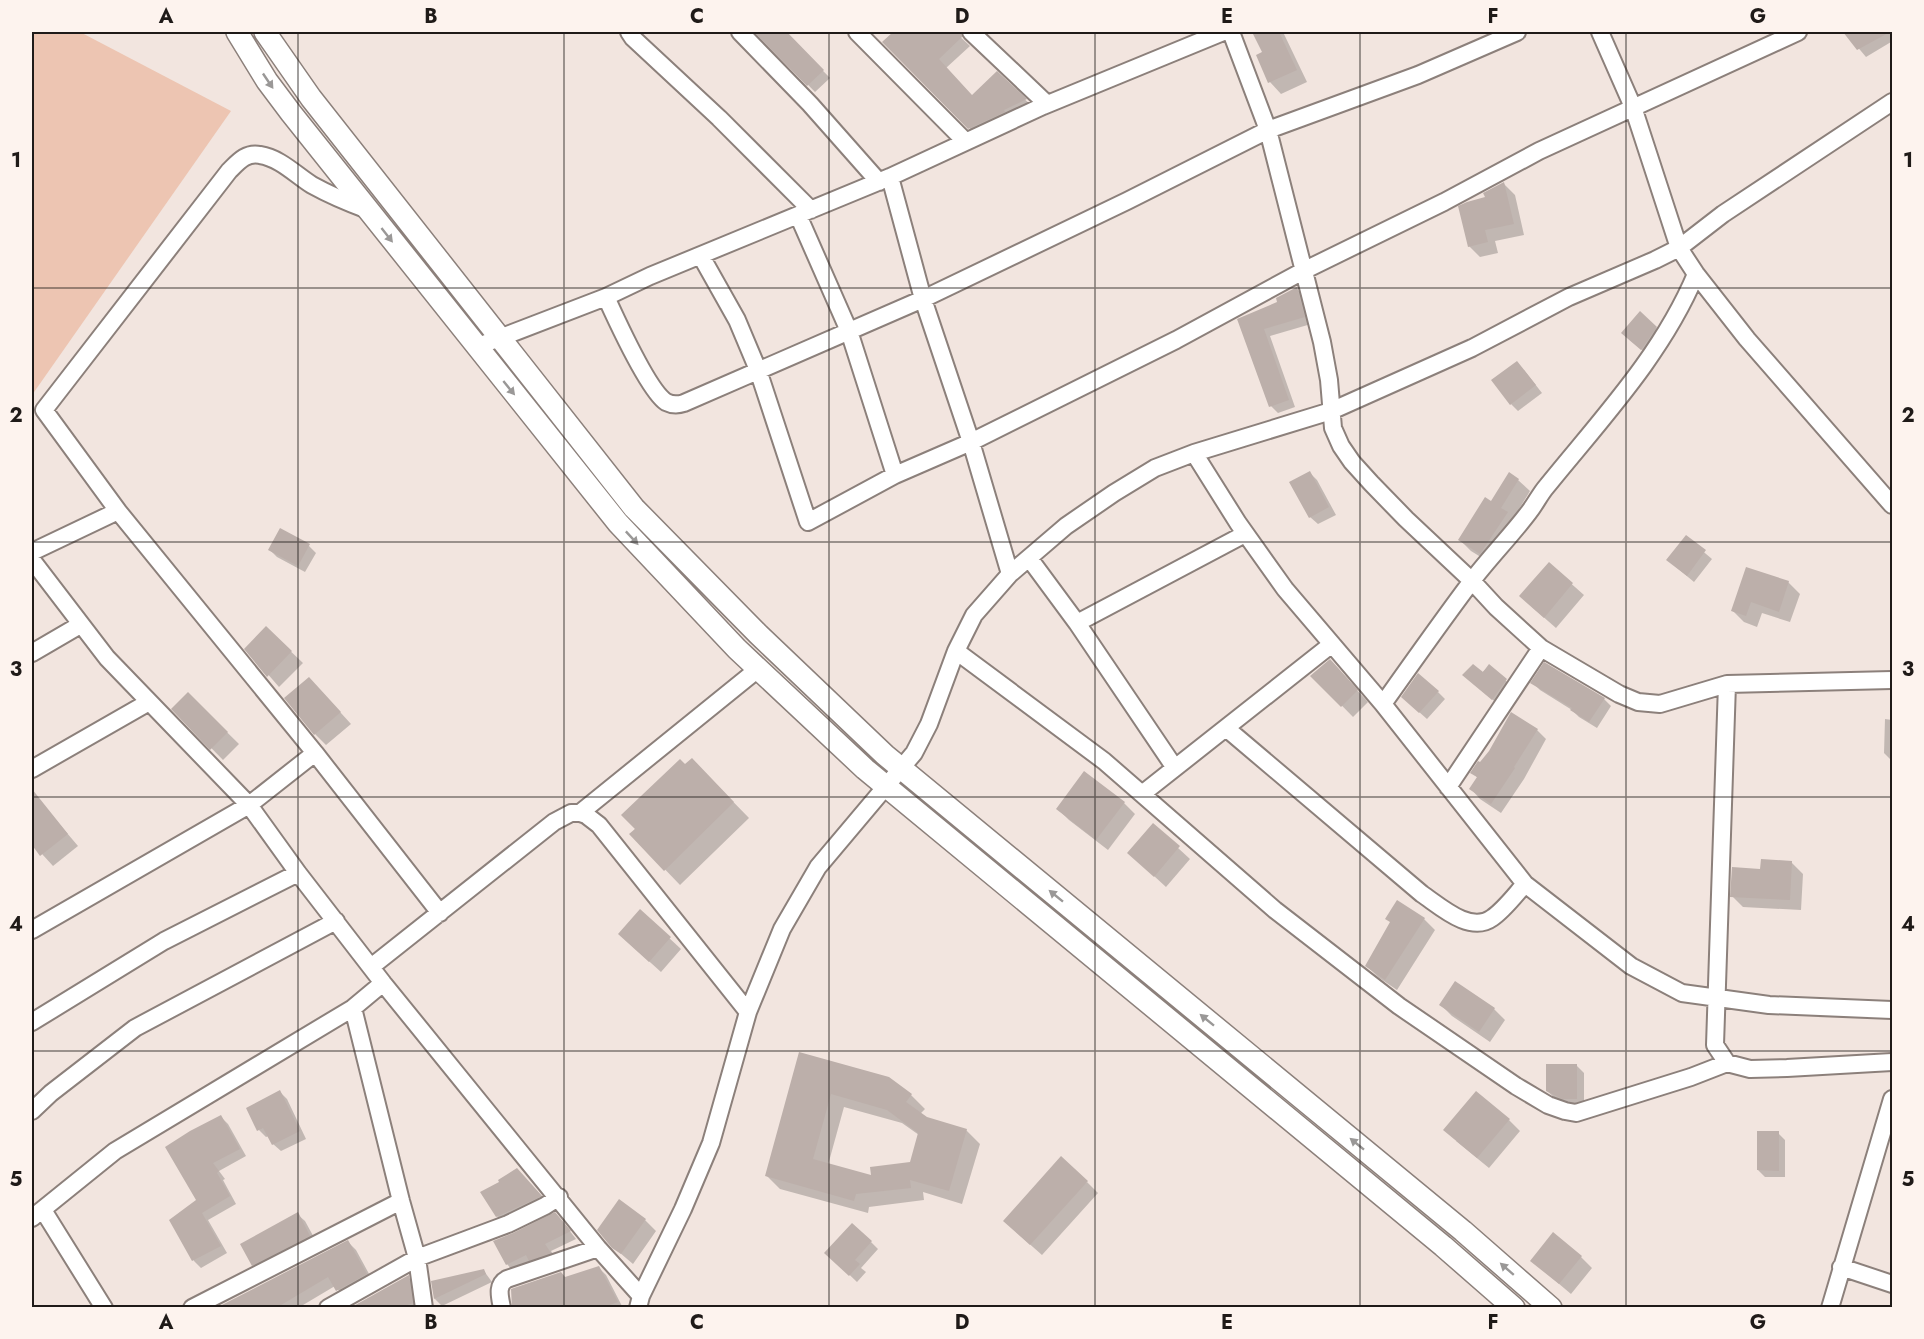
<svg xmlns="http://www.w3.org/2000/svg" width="1924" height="1339" font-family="Jost,sans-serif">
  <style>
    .green { fill: #edc5b2 }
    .shadow { fill: #0003; fill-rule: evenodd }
    .building { fill: #bcafaa; fill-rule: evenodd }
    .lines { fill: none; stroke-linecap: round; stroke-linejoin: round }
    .minor-casing { stroke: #8c807b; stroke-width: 20 }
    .tertiary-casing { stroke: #8c807b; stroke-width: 24 }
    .minor { stroke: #fff; stroke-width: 16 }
    .tertiary { stroke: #fff; stroke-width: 21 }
    .oneway { fill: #9a9897 }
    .grid { fill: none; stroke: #1f1a18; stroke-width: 1.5; stroke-opacity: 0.55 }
    .neatline { fill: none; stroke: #1f1a18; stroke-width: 2 }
    .grid-label { font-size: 20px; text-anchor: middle; font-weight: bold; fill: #1f1a18 }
  </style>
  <rect width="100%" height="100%" fill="#f2e5df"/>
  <path class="green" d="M 32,32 L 80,32 L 231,111 L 32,395 Z"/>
  <path class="shadow" d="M 756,32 L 785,32 L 830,78 L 815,92 Z
    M 895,32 L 955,32 L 970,46 L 946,68 L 973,97 L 997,73 L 1034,108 L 978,137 L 884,42 Z
    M 1254,32 L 1283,32 L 1307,82 L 1281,94 L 1270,82 L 1258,56 L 1264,53 Z
    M 1845,32 L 1892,32 L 1892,44 L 1891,42 L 1866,57 Z
    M 1504,184 L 1515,195 L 1524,235 L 1495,241 L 1498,253 L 1480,257 L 1469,246 L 1486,199 Z
    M 1297,289 L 1304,296 L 1311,324 L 1270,336 L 1295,407 L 1278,413 L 1271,406 L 1239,320 L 1279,303 Z
    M 1656,328 L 1663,335 L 1649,356 L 1630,340 Z
    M 1524,370 L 1542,393 L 1518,411 L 1511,404 Z
    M 1310,473 L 1317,480 L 1336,515 L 1318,524 L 1310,517 Z
    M 1518,480 L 1530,491 L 1513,519 L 1518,524 L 1492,564 L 1471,551 L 1460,540 L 1491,503 Z
    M 1686,537 L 1712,559 L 1694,582 L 1676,567 Z
    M 309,546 L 316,553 L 305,572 L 277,557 L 270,550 Z
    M 1549,564 L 1584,595 L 1556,628 L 1532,607 Z
    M 1788,582 L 1800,594 L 1790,622 L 1762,613 L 1757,627 L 1744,622 L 1733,611 Z
    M 266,628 L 303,663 L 279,687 L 246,649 Z
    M 1330,661 L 1368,702 L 1353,717 L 1313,676 Z
    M 1489,666 L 1514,688 L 1500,706 L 1472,682 Z
    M 1532,682 L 1604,699 L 1611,706 L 1597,728 L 1579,717 L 1572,710 L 1540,690 Z
    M 320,690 L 351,724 L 326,745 L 315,734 Z
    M 1438,692 L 1445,699 L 1427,719 L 1410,704 Z
    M 188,694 L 239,744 L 223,760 L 173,709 Z
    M 1885,719 L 1892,720 L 1892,761 L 1884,753 Z
    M 1537,730 L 1546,739 L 1524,779 L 1501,813 L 1480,799 L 1471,789 L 1478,778 L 1472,773 Z
    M 685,766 L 707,775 L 749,818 L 680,885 L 631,834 Z
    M 33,793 L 78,846 L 53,866 L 32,843 Z
    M 1124,803 L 1135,814 L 1108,850 L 1069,820 L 1058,809 Z
    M 1153,825 L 1190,859 L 1166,887 L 1129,853 Z
    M 1791,862 L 1803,874 L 1801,910 L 1743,907 L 1732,896 L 1762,870 Z
    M 640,911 L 681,949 L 661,972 L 631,945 Z
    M 1424,919 L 1435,930 L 1397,990 L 1378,977 L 1367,966 Z
    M 1441,1005 L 1494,1009 L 1505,1020 L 1490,1042 L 1452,1016 Z
    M 800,1054 L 889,1078 L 911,1095 L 925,1109 L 920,1114 L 926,1118 L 966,1130 L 980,1144 L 962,1204 L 923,1192 L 924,1200 L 869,1207 L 868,1213 L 780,1189 L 767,1176 ZM 844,1107 L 902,1123 L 919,1135 L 911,1163 L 873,1177 L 828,1165 Z
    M 1576,1065 L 1584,1073 L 1584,1106 L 1570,1105 L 1555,1098 L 1547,1091 Z
    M 280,1092 L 287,1099 L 306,1139 L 281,1151 L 273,1144 L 269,1136 L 266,1137 L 259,1130 Z
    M 221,1117 L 228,1124 L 246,1156 L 219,1171 L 225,1179 L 223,1180 L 236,1204 L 208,1220 L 227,1253 L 201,1268 L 194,1261 L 171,1221 L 198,1200 Z
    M 1509,1120 L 1520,1131 L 1489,1168 L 1456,1141 Z
    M 1778,1133 L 1785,1140 L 1785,1177 L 1765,1177 L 1758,1170 Z
    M 523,1176 L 547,1202 L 503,1223 L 497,1217 Z
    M 1087,1182 L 1098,1193 L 1042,1255 L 1016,1232 Z
    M 297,1214 L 305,1221 L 317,1243 L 260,1272 L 253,1265 Z
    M 645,1220 L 656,1231 L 633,1264 L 613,1247 Z
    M 562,1221 L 576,1239 L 551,1251 L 557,1260 L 514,1272 L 507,1264 Z
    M 348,1242 L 356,1250 L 374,1283 L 346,1299 L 335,1286 L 298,1308 L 219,1308 Z
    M 871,1242 L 878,1249 L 861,1268 L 866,1272 L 857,1282 L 834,1260 Z
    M 1581,1257 L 1592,1268 L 1571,1294 L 1532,1261 Z
    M 599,1268 L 606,1275 L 623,1308 L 513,1308 L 566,1278 Z
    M 484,1271 L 492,1282 L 442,1306 L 435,1299 L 433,1282 Z
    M 408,1277 L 415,1284 L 419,1308 L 353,1308 Z"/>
  <path class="building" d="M 754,32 L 787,32 L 824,70 L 807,86 Z
    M 893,32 L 961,32 L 962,37 L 939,59 L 972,95 L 997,71 L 1027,99 L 1004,110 L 1005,112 L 968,129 L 882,42 Z
    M 1252,32 L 1279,32 L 1297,70 L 1268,83 L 1256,55 L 1262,52 Z
    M 1843,32 L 1890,32 L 1857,50 Z
    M 1504,182 L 1514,224 L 1485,230 L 1488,242 L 1468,247 L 1458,206 L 1467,202 L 1485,197 L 1483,193 Z
    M 1297,287 L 1305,317 L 1264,329 L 1289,400 L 1269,407 L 1237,319 L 1277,302 L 1276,298 Z
    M 1640,311 L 1657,327 L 1641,350 L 1621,333 Z
    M 1517,361 L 1536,385 L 1510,405 L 1491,380 Z
    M 1310,471 L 1329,507 L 1309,518 L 1289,482 Z
    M 1509,472 L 1519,479 L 1501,508 L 1508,512 L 1480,554 L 1458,540 L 1485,497 L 1491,501 Z
    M 280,528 L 310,544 L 298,566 L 268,550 Z
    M 1686,535 L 1706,550 L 1687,576 L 1666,560 Z
    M 1549,562 L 1573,583 L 1544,618 L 1519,596 Z
    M 1746,567 L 1789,581 L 1779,612 L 1751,602 L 1746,616 L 1731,611 Z
    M 266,626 L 292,651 L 267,677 L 244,649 Z
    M 1330,659 L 1358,690 L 1341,707 L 1310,676 Z
    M 1544,662 L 1605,698 L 1589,722 L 1570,710 L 1572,708 L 1530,683 Z
    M 1473,664 L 1483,672 L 1489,664 L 1507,679 L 1492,700 L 1462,675 Z
    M 1418,673 L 1439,691 L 1419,713 L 1401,697 Z
    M 309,677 L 341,712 L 314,735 L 284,698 Z
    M 188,692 L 228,732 L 210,750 L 171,709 Z
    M 1511,712 L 1538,729 L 1514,767 L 1515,768 L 1491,804 L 1469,789 L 1477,777 L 1470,773 L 1478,761 L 1480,762 L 1489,751 Z
    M 692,758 L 734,802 L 664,871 L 629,834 L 635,829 L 621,815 L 680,759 L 685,764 Z
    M 1084,771 L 1125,802 L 1096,840 L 1056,809 Z
    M 32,789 L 68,834 L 40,856 L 32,845 Z
    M 1153,823 L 1180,846 L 1154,877 L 1127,853 Z
    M 1761,859 L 1792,861 L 1790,900 L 1730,897 L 1732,867 L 1760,869 Z
    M 1397,900 L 1425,918 L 1385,980 L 1365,966 L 1390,922 L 1385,919 Z
    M 640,909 L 671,937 L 649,962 L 618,934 Z
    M 1455,981 L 1495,1008 L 1479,1032 L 1439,1005 Z
    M 799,1052 L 889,1077 L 912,1094 L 906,1102 L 927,1117 L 967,1129 L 949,1191 L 910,1180 L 911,1188 L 856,1194 L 854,1201 L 765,1176 ZM 831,1094 L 887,1110 L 918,1133 L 910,1162 L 870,1167 L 871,1175 L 813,1159 Z
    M 1546,1064 L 1577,1064 L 1577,1099 L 1562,1099 L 1546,1091 Z
    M 280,1090 L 300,1131 L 272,1145 L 263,1128 L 257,1131 L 246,1108 Z
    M 1476,1091 L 1510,1119 L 1477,1158 L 1443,1130 Z
    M 221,1115 L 240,1149 L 213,1163 L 219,1171 L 217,1173 L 230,1196 L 202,1213 L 221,1246 L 192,1261 L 169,1220 L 196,1200 L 165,1147 L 190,1131 Z
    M 1757,1131 L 1779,1131 L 1779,1171 L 1757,1170 Z
    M 1061,1156 L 1088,1181 L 1030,1245 L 1003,1221 Z
    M 517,1168 L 542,1196 L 496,1217 L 480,1192 L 499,1182 L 498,1180 Z
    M 619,1199 L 646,1219 L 621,1254 L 612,1248 L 597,1230 Z
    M 298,1212 L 310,1236 L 252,1266 L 240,1244 Z
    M 555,1212 L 571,1231 L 545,1244 L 551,1253 L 529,1261 L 526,1255 L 506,1265 L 493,1241 L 513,1233 Z
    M 852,1223 L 872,1241 L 855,1260 L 860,1264 L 849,1276 L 824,1253 Z
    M 1553,1232 L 1582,1256 L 1559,1284 L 1530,1261 Z
    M 348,1240 L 367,1274 L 336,1291 L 328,1277 L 276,1308 L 216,1308 Z
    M 599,1266 L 618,1302 L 601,1308 L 512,1308 L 511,1289 L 561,1272 L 565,1277 Z
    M 484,1269 L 486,1274 L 434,1299 L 431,1281 Z
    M 409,1275 L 413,1303 L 399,1308 L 350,1308 Z"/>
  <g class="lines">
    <defs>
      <path id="minor" d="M 629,32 L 633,38 L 719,118 L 811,210
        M 740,32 L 810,104 L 879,182
        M 857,32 L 965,141
        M 971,32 L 1047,104
        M 1231,32 L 1268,130 L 1322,342 L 1329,380 L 1333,428 L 1341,446 L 1352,462 L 1371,483 L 1406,519 L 1472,581 L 1496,607 L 1541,648 L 1619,694 L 1638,702 L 1660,704 L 1727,684 L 1892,680
        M 1600,32 L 1633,107 L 1679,248 L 1696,274 L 1747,339 L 1892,505
        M 890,177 L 923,299 L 971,442 L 1010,574
        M 798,215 L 849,331 L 895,475
        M 701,256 L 737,320 L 758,370 L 808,522 L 895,475 L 971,442 L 1176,340 L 1303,271 L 1444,202 L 1539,151 L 1798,32
        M 606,297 C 616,319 648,390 666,402 C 672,405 678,405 684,403 L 923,299 L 1127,201 L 1268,130 L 1418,75 L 1517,32
        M 476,347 L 606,297 L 650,276 L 890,177 L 1043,106 L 1223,32
        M 1194,453 L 1238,523 L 1285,589 L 1383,704 L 1525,884 L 1631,966 L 1682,993 L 1769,1005 L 1892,1010
        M 118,511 L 44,410 L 229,171 C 238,162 246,152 260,155 C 280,158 296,175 312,185 C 330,195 349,203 368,210
        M 32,552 L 118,511 L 315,753 L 249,805 L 32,930
        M 1029,558 L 1077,623 L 1245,534
        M 32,560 L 107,658 L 249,805 L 298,873 L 383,983 L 598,1248 L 641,1296 L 638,1308
        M 1077,623 L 1175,768
        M 956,651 L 1104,761 L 1275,910 L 1399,1006 L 1516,1086 L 1548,1105 L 1565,1111 L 1576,1113 L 1691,1077 L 1727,1063
        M 32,653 L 80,625
        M 1727,684 L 1715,1045 L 1727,1063 L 1750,1069 L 1787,1068 L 1892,1062
        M 1383,704 C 1412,663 1441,622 1471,582 C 1489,558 1511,536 1529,512 C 1536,503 1540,494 1547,486 C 1602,418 1662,355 1696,274
        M 1226,728 L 1422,894 C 1440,906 1470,934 1492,918 C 1504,910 1515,895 1525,884
        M 315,753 L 440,913
        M 32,769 L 149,702
        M 1448,787 L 1541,648
        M 1142,794 L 1332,644
        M 580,813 L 586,815 L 599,825 L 748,1012
        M 371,967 L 554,822 L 571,813 L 580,813 L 758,669
        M 353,1008 L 401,1201 L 417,1258 L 424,1308
        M 32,1022 L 164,941 L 298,873
        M 32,1111 L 51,1093 L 135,1028 L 336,921
        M 43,1210 L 104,1308
        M 32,1218 L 115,1151 L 353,1008 L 383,983
        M 1841,1267 L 1892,1284
        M 641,1296 L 683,1209 L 711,1143 L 748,1012 L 782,929 L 818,867 L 914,753 L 929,724 L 956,651 L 974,615 L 1010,574 L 1066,526 L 1114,493 L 1155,468 L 1194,453 L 1331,411 L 1472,348 L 1569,297 L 1655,260 L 1679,248 L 1723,214 L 1892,102
        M 192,1308 L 401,1201
        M 328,1308 L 417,1258 L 508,1224 L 545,1206 L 559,1197
        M 502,1308 C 500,1297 496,1285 507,1279 L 598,1248
        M 1830,1308 L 1892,1099"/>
      <path id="tertiary" d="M 237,32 L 267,81 L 291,113 L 618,523 L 737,649 L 865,769 L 1443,1246 L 1514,1308
        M 265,32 L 311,98 L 634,508 L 758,634 L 885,755 L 1463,1231 L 1551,1308"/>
    </defs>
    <use href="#minor" class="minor-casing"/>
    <use href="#tertiary" class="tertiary-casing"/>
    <use href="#minor" class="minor"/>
    <use href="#tertiary" class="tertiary"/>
  </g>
  <defs><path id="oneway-solid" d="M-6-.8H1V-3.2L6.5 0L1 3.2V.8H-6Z" transform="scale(1.5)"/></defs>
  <g class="oneway">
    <use href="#oneway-solid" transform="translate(268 81) rotate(56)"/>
    <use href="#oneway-solid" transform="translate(387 235) rotate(52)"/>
    <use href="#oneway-solid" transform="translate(509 388) rotate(51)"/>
    <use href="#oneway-solid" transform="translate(632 538) rotate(47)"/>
    <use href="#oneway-solid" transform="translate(1056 896) rotate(-141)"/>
    <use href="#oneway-solid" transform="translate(1207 1020) rotate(-141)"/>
    <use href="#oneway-solid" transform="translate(1357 1144) rotate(-141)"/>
    <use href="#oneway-solid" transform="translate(1507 1269) rotate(-139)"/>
  </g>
  <path class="grid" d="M 298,32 L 298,1308M 564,32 L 564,1308M 829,32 L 829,1308M 1095,32 L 1095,1308M 1360,32 L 1360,1308M 1626,32 L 1626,1308M 32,288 L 1892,288M 32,542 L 1892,542M 32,797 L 1892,797M 32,1051 L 1892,1051"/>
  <rect width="1924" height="1339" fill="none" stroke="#fdf3ee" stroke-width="66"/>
  <rect x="33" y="33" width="1858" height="1273" class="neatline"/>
  <g class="grid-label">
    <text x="166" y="23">A</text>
    <text x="431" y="23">B</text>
    <text x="697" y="23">C</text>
    <text x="962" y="23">D</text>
    <text x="1227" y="23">E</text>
    <text x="1493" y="23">F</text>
    <text x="1758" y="23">G</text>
    <text x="16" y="167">1</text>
    <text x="1908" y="167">1</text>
    <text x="16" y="422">2</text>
    <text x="1908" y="422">2</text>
    <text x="16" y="676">3</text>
    <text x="1908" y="676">3</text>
    <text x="16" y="931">4</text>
    <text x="1908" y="931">4</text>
    <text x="16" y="1186">5</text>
    <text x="1908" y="1186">5</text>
    <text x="166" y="1329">A</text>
    <text x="431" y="1329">B</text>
    <text x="697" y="1329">C</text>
    <text x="962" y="1329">D</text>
    <text x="1227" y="1329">E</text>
    <text x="1493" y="1329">F</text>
    <text x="1758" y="1329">G</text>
  </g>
</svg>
